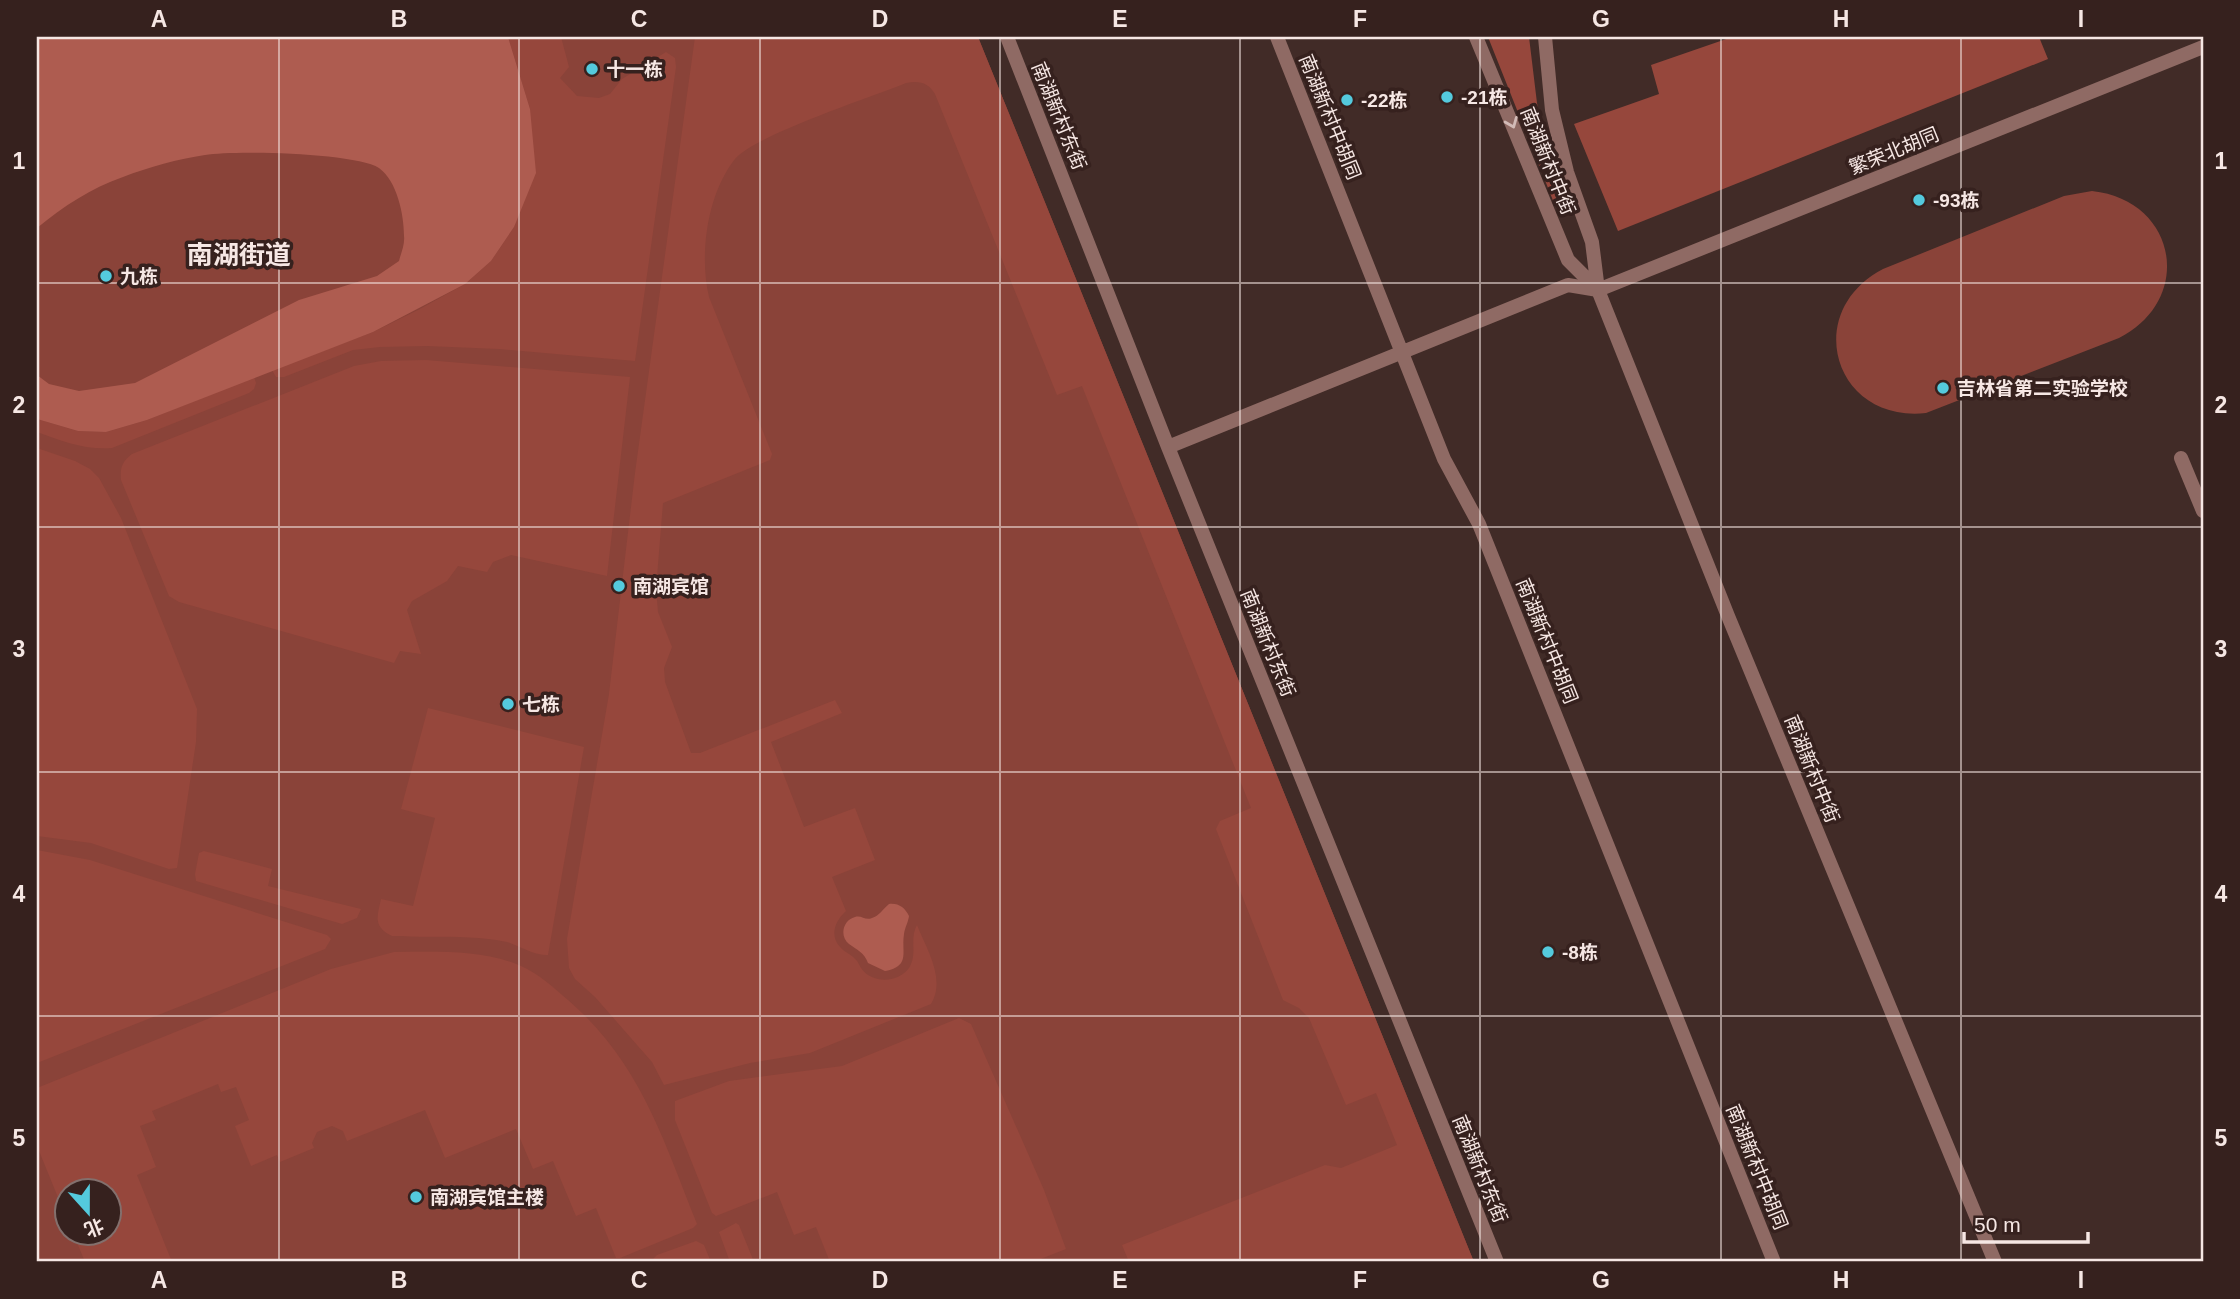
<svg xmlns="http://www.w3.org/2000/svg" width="2240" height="1299" font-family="Arial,'Noto Sans SC',sans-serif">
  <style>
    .green { fill: #8a4339; fill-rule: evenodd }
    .forest { fill: #96473c }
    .water { fill: #ae5c50 }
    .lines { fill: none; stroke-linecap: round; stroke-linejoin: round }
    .minor { stroke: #8f6a64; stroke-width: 14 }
    .tertiary { stroke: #8f6a64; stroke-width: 14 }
    .oneway { stroke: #d2bbb7 }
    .grid { fill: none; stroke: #f6e7e4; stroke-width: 2; stroke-opacity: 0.55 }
    .poi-dot { fill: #54cadd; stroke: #36211e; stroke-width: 2.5 }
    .labels { text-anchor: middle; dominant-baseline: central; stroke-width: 7; stroke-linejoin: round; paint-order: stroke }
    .poi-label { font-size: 19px; font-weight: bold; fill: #f6e7e4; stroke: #36211e; text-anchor: start }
    .street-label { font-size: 19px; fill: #f6e7e4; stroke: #36211e }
    .district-label { font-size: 26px; font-weight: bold; fill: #f6e7e4; stroke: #36211e }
    .neatline { fill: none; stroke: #f6e7e4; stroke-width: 2.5 }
    .grid-label { font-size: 23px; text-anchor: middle; font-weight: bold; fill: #f6e7e4 }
  </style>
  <rect width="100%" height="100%" fill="#412b27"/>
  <path class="green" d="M 37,37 L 978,37 L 1474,1262 L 37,1262 ZM 66,1190 L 108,1190 L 108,1232 L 66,1232 Z
    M 2092,191 C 2177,200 2195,299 2119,338 L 1926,413 C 1834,423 1801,312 1883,269 L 2064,196 Z"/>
  <path class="forest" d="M 508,37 L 561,37 L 569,67 L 560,78 L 577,96 L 599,98 L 610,94 L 622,79 L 666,52 L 675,58 L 676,67 L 635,361 L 499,349 L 427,346 L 380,347 L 353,350 L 284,377 L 276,377 L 272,370 L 373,332 L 418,310 L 465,284 L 491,261 L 514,227 L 530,109 Z
    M 695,37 L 978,37 L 1474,1262 L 1129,1262 L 1122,1245 L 1325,1165 L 1341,1168 L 1397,1145 L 1376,1093 L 1346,1105 L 1309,1018 L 1299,1008 L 1283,1000 L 1216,829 L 1220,821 L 1251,808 L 1082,386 L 1057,395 L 935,94 C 929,83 919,80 906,83 C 872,97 755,135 735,159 C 707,194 699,255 709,297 L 772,454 L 770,460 L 663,503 L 656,589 L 658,612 L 672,647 L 664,668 L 665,682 L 691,753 L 700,753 L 835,700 L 842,713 L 771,742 L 804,827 L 855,808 L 875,860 L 832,877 L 846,911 C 834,922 829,937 842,949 C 846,953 851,954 855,959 C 858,961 859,965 861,968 C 872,984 898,983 909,968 C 918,954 909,939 917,925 C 927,950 946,979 931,1004 L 810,1053 L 750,1063 L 664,1085 L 652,1062 L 595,997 L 575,979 L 569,968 L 567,939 L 609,694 L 635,473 Z
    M 1488,37 L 1529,37 L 1537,103 L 1545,144 L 1561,201 L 1558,203 L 1554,203 Z
    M 1732,37 L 2039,37 L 2048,59 L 1618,231 L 1574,124 L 1659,94 L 1651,65 Z
    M 426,360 L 630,377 L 607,576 L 511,555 L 493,562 L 487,572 L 458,566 L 447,581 L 412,601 L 407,610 L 421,654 L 400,651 L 394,663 L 179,602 L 169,596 L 121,480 C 120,467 122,462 132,454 L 354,366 L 381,361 Z
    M 254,377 L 256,383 L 254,389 L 249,393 L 112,448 C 84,450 62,441 37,432 L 37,419 L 78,431 L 106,432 L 147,420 Z
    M 37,448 L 75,461 L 90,469 L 99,478 L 121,518 L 197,709 L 196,742 L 177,868 L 169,869 L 91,843 L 37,836 Z
    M 428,708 L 584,747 L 548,955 C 534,956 520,946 507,942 C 470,934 429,938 392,936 C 373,927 377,917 381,899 L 413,906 L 435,818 L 401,809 Z
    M 37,850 L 90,860 L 327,935 L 331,939 L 325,949 L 37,1063 Z
    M 204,851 L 272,869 L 268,886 L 361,909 L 357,918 L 342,924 L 196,881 L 195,874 L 199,853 Z
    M 394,952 C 436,952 482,949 521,966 C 539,974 554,988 568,1000 C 640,1062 663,1139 697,1224 L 693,1228 L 620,1258 L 616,1258 L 596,1208 L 576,1216 L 553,1161 L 533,1169 L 516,1129 L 445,1158 L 425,1110 L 347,1141 L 343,1131 L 332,1126 L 317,1132 L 312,1143 L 314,1148 L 280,1162 L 277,1155 L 251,1166 L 235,1126 L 249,1120 L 236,1087 L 221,1092 L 218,1084 L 152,1111 L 156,1120 L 140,1126 L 156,1167 L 137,1175 L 172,1262 L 85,1262 L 73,1233 L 108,1232 L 108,1190 L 66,1190 L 66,1217 L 37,1146 L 37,1088 L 331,969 Z
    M 959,1018 L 971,1024 L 1044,1190 L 1066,1249 L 1033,1262 L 830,1262 L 816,1227 L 794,1235 L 777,1192 L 716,1216 L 712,1213 L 675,1120 L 675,1101 L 729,1081 L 842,1066 Z
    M 736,1223 L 739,1225 L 754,1262 L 730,1262 L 719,1232 Z
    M 696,1241 L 704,1245 L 711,1262 L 650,1262 L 657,1255 Z"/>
  <path class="water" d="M 37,37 L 508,37 L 530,109 L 536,173 L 514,227 L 491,261 L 465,284 L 373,332 L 147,420 L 106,432 L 78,431 L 37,419 L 37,375 L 49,384 L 79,391 L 135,383 L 299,300 L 377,276 L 399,261 C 401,253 405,244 404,236 C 404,214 397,181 379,168 C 356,153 236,150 205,155 C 178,159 149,167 123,177 C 91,188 64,206 37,228 Z
    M 889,904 C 899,903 905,908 909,916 C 908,923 905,927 904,934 C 901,952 911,966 885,971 L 868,963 C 864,952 857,950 849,944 C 839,936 843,920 855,917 C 862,915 865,921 872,918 C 879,916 883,909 889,904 Z"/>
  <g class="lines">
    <path class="minor" d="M 1007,37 L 1168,447 L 1497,1262
      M 1277,37 L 1444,459 L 1479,524 L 1774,1262
      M 1168,447 L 1568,285 L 1598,290
      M 2181,458 L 2203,511"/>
    <path class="tertiary" d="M 1476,37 L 1568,260 L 1598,290
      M 1545,37 L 1552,110 L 1567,172 L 1592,242 L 1598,290 L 1728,616 L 1995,1262
      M 1598,290 L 2203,47"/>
  </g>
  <defs><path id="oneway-chevron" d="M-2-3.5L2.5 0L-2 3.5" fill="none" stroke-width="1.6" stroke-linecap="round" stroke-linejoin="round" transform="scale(1.75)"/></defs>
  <use class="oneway" href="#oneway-chevron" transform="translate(1512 123) rotate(68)"/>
  <path class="grid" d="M 279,37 L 279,1262M 519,37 L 519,1262M 760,37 L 760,1262M 1000,37 L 1000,1262M 1240,37 L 1240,1262M 1480,37 L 1480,1262M 1721,37 L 1721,1262M 1961,37 L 1961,1262M 37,283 L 2203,283M 37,527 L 2203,527M 37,772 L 2203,772M 37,1016 L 2203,1016"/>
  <g class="poi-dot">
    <circle cx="592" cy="69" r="7"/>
    <circle cx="1447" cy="97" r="7"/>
    <circle cx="1347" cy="100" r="7"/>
    <circle cx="1919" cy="200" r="7"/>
    <circle cx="106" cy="276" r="7"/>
    <circle cx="1943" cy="388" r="7"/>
    <circle cx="619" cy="586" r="7"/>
    <circle cx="508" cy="704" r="7"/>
    <circle cx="1548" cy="952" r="7"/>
    <circle cx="416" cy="1197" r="7"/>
  </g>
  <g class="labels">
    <g class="poi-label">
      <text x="606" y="69">十一栋</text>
      <text x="1461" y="97">-21栋</text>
      <text x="1361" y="100">-22栋</text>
      <text x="1933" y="200">-93栋</text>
      <text x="120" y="276">九栋</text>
      <text x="1957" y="388">吉林省第二实验学校</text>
      <text x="633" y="586">南湖宾馆</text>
      <text x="522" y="704">七栋</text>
      <text x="1562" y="952">-8栋</text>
      <text x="430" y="1197">南湖宾馆主楼</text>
    </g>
    <g class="street-label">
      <text transform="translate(1059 116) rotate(68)">南湖新村东街</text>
      <text transform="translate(1330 117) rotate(68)">南湖新村中胡同</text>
      <text transform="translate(1894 151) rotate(-22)">繁荣北胡同</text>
      <text transform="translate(1548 161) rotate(68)">南湖新村中街</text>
      <text transform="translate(1547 641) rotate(68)">南湖新村中胡同</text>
      <text transform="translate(1268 643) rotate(68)">南湖新村东街</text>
      <text transform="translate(1812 769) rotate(68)">南湖新村中街</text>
      <text transform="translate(1757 1167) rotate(68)">南湖新村中胡同</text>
      <text transform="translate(1480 1169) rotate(68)">南湖新村东街</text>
    </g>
    <g class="district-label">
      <text x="239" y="255">南湖街道</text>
    </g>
  </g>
  <rect width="2240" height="1299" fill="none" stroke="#36211e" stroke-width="77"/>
  <g transform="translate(88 1212) rotate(159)"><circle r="33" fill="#36211e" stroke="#83706d" stroke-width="2"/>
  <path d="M0-5L12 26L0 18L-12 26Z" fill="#54cadd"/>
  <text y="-10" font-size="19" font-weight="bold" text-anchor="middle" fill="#f6e7e4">北</text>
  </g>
  <path d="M1964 1232v10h124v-10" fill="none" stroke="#f6e7e4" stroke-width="3.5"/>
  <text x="1974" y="1232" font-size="21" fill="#f6e7e4" stroke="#36211e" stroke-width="5" paint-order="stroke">50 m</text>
  <rect x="38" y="38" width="2164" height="1222" class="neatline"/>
  <g class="grid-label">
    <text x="159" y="27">A</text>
    <text x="399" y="27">B</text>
    <text x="639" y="27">C</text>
    <text x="880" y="27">D</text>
    <text x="1120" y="27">E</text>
    <text x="1360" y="27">F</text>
    <text x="1601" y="27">G</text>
    <text x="1841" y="27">H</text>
    <text x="2081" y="27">I</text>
    <text x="19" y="169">1</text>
    <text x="2221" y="169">1</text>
    <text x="19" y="413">2</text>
    <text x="2221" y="413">2</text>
    <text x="19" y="657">3</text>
    <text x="2221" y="657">3</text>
    <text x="19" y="902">4</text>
    <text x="2221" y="902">4</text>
    <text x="19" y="1146">5</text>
    <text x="2221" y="1146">5</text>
    <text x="159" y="1288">A</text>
    <text x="399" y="1288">B</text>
    <text x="639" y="1288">C</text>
    <text x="880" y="1288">D</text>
    <text x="1120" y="1288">E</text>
    <text x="1360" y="1288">F</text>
    <text x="1601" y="1288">G</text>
    <text x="1841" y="1288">H</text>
    <text x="2081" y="1288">I</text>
  </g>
</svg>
